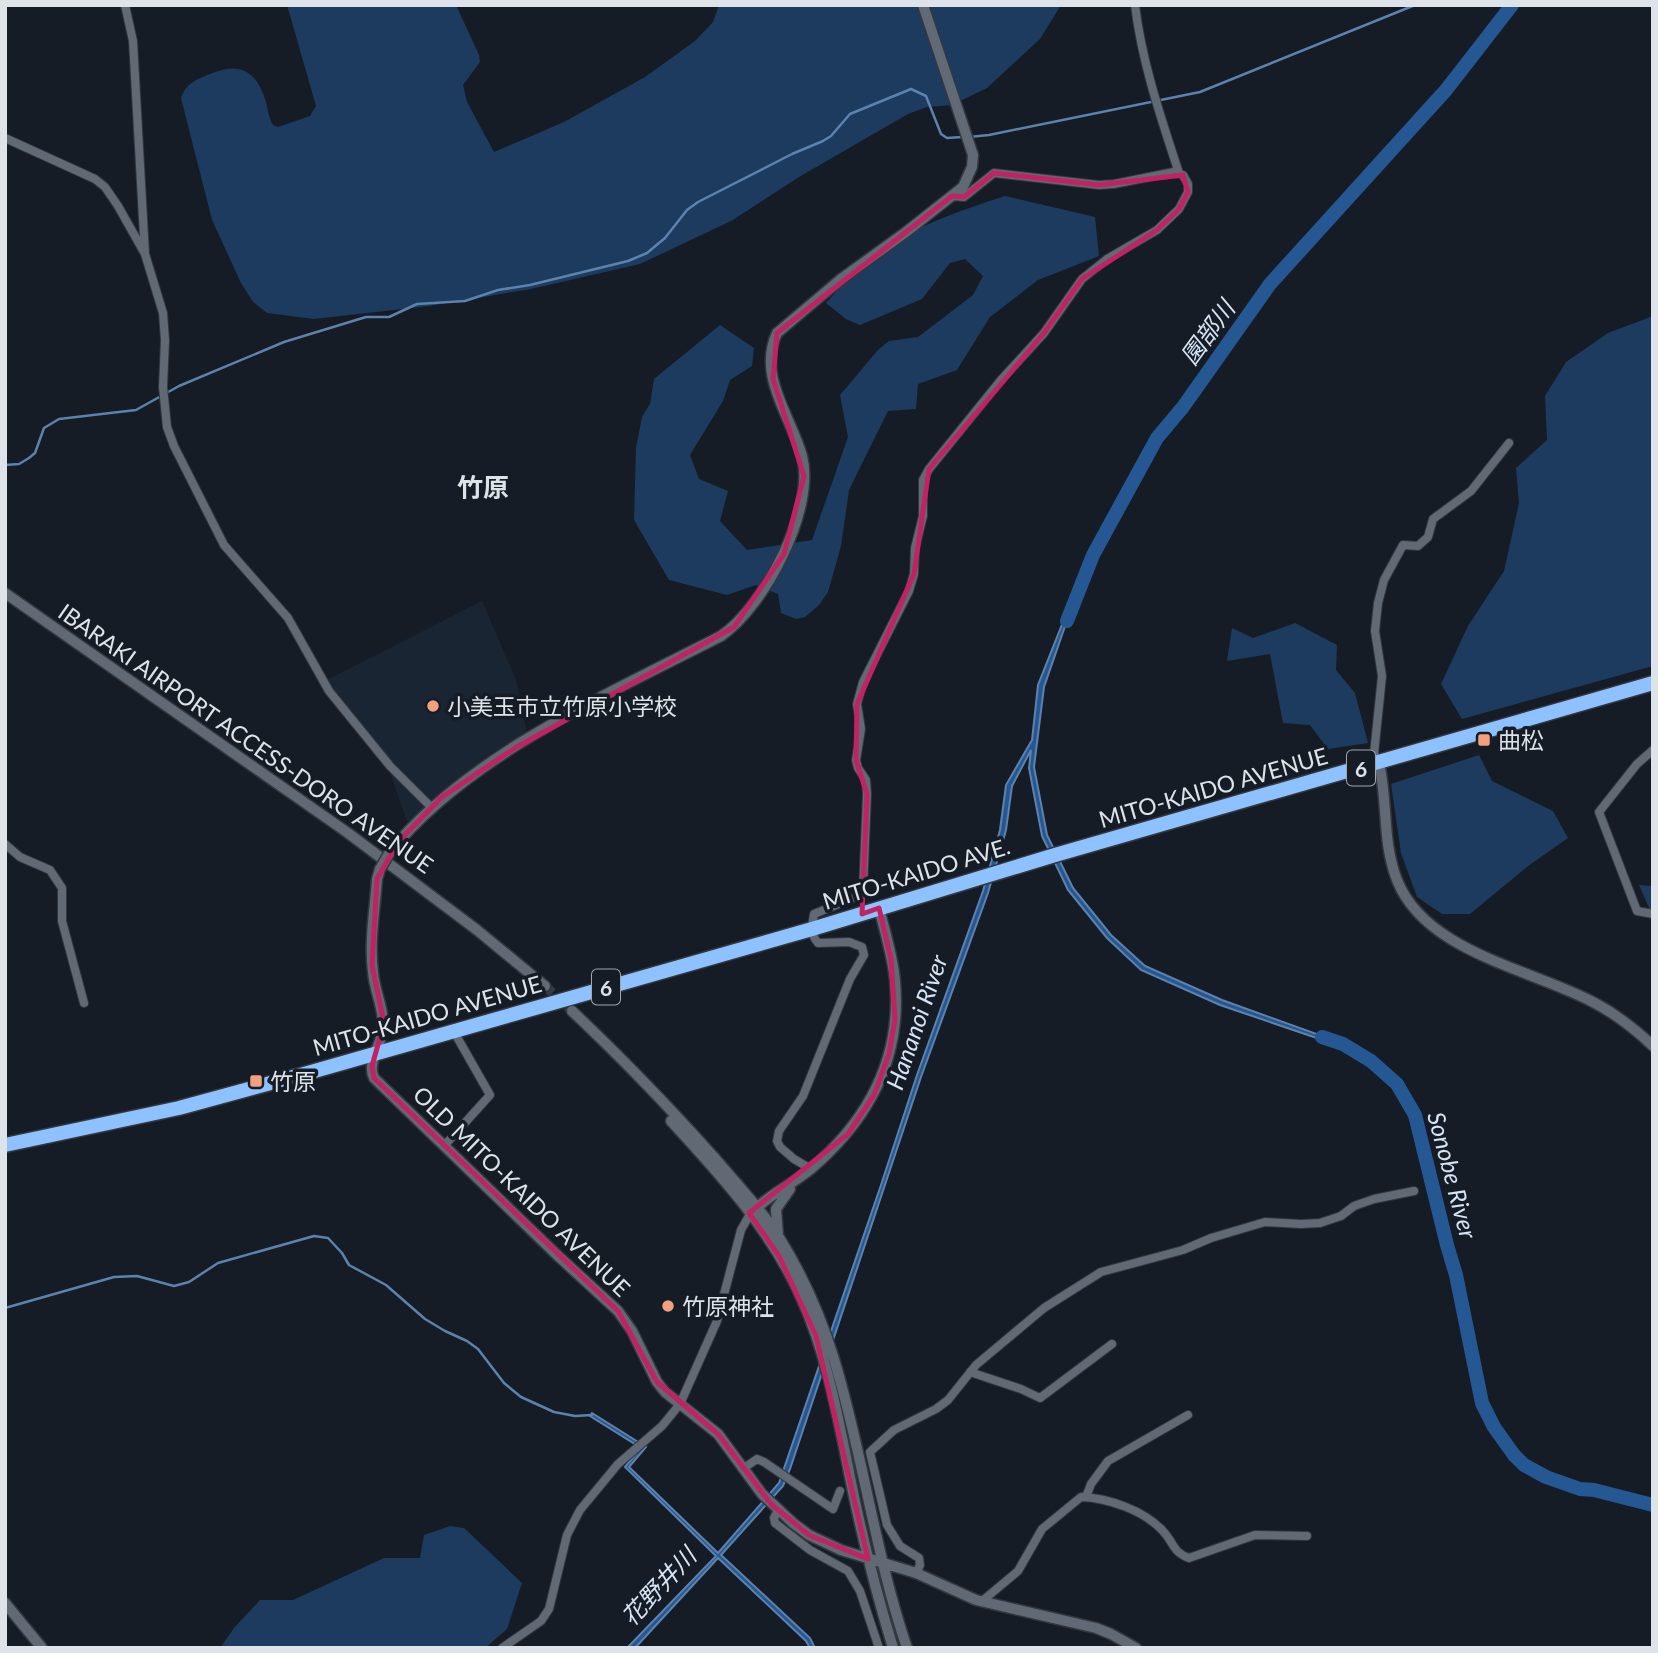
<svg xmlns="http://www.w3.org/2000/svg" width="1658" height="1653" font-family="Lato,'Noto Sans JP',sans-serif">
  <style>
    .built { fill: #1a2533 }
    .green { fill: #1d3b5f }
    .water { fill: #255893; stroke: #5c82ad; stroke-width: 2 }
    .lines { fill: none; stroke-linecap: round; stroke-linejoin: round }
    .stream { stroke: #5c82ad; stroke-width: 2.5 }
    .river { stroke: #255893; stroke-width: 14 }
    .secondary-tunnel { stroke: #333a42; stroke-width: 10; stroke-dasharray: 10 5; stroke-linecap: butt }
    .street-casing { stroke: #33373e; stroke-width: 10 }
    .secondary-casing { stroke: #33373e; stroke-width: 13 }
    .highway-casing { stroke: #33373e; stroke-width: 17 }
    .street { stroke: #616974; stroke-width: 8 }
    .secondary { stroke: #616974; stroke-width: 10 }
    .highway { stroke: #8ec1ff; stroke-width: 14 }
    .secondary-bridge-casing { stroke: #33373e; stroke-width: 13; stroke-linecap: butt }
    .secondary-bridge { stroke: #616974; stroke-width: 10 }
    .marked { fill: none; stroke: #c32262; stroke-width: 5; stroke-linejoin: round }
    .poi-dot { fill: #f2a17e; stroke: #151c25; stroke-width: 2.5 }
    .labels { text-anchor: middle; dominant-baseline: central; stroke-width: 7; stroke-linejoin: round; paint-order: stroke }
    .shield { fill: #151c25; stroke: #a2a7ae; stroke-width: 2 }
    .shield-label { font-size: 21px; font-weight: bold; fill: #dee3e9 }
    .poi-label { font-size: 23px; fill: #dee3e9; stroke: #151c25; text-anchor: start }
    .street-label { font-size: 23px; fill: #dee3e9; stroke: #151c25 }
    .water-label { font-size: 24px; font-style: italic; fill: #d6e4f6; stroke: #151c25 }
    .quarter-label { font-size: 26px; font-weight: bold; fill: #dee3e9; stroke: #151c25 }
  </style>
  <rect width="100%" height="100%" fill="#151c25"/>
  <path class="built" d="M 482,601 L 516,680 L 527,733 L 492,753 L 454,781 L 410,821 L 407,821 L 390,773 L 327,680 Z"/>
  <path class="green" d="M 287,5 L 456,5 L 479,55 L 480,62 L 463,85 L 467,102 L 494,152 L 564,122 L 645,77 L 695,41 L 713,22 L 719,5 L 1061,5 L 1040,39 L 987,88 L 952,105 L 927,107 L 908,114 L 799,177 L 731,221 L 640,264 L 531,289 L 429,306 L 314,319 L 267,313 L 253,302 L 241,283 L 212,220 L 181,98 C 185,84 197,79 210,74 C 238,62 255,69 265,99 C 268,108 268,117 273,125 L 278,127 L 310,116 L 316,106 Z
    M 1005,196 L 1095,217 L 1099,256 L 1038,280 L 990,317 L 957,370 L 918,384 L 916,409 L 888,411 L 849,490 L 841,546 L 828,592 L 819,605 L 805,617 L 796,619 L 781,613 L 778,594 L 756,585 L 727,595 L 669,580 L 634,520 L 636,448 L 642,417 L 650,404 L 654,379 L 720,325 L 754,348 L 752,366 L 730,380 L 723,401 L 690,455 L 699,479 L 728,491 L 720,521 L 747,550 L 812,540 L 848,437 L 840,395 L 878,350 L 889,341 L 918,337 L 973,295 L 983,276 L 965,259 L 950,263 L 922,299 L 860,325 L 846,319 L 826,303 C 835,293 845,281 855,271 C 896,232 953,213 1005,196 Z
    M 1653,316 L 1653,666 L 1462,719 L 1441,684 L 1468,626 L 1504,571 L 1519,503 L 1516,468 L 1547,440 L 1545,396 L 1566,362 L 1608,333 Z
    M 1295,623 L 1337,645 L 1336,670 L 1355,693 L 1368,743 L 1328,749 L 1310,725 L 1283,723 L 1270,654 L 1227,661 L 1232,628 L 1253,638 Z
    M 1479,755 L 1492,781 L 1553,811 L 1568,838 L 1528,866 L 1470,914 L 1442,914 L 1417,897 L 1401,853 L 1391,784 Z
    M 1639,885 L 1653,886 L 1653,917 Z
    M 450,1526 L 464,1528 L 522,1583 L 507,1629 L 485,1648 L 220,1648 L 234,1628 L 260,1600 L 293,1600 L 384,1558 L 420,1558 L 424,1535 Z"/>
  <path class="water" d="M 1090,554 L 1044,687 L 1034,767 L 1047,835 L 1073,888 L 1111,935 L 1145,966 L 1222,1000 L 1339,1042 L 1343,1047 L 1220,1005 L 1141,970 L 1107,938 L 1068,890 L 1042,836 L 1029,768 L 1031,750 L 1012,786 L 1006,830 L 988,893 L 921,1077 L 790,1469 L 783,1486 L 721,1555 L 810,1638 L 815,1648 L 810,1648 L 806,1641 L 718,1558 L 635,1648 L 627,1648 L 716,1556 L 625,1467 L 641,1448 L 590,1416 L 592,1413 L 646,1447 L 629,1467 L 718,1553 L 779,1483 L 881,1185 L 917,1075 L 983,891 L 1000,830 L 1006,785 L 1032,740 L 1038,685 Z"/>
  <g class="lines">
    <path class="stream" d="M 969,137 L 989,135 L 1200,92 L 1415,5
      M 5,465 L 19,464 L 29,458 L 35,453 L 44,428 L 59,419 L 136,410 L 179,386 L 284,342 L 366,317 L 389,317 L 417,304 L 465,301 L 498,290 L 530,285 L 628,261 L 647,253 L 665,238 L 687,210 L 698,202 L 792,154 L 823,141 L 831,136 L 850,114 L 911,89 L 926,96 L 941,134 L 947,138 L 962,137
      M 5,1308 L 114,1277 L 137,1276 L 174,1286 L 189,1282 L 218,1263 L 314,1236 L 328,1238 L 342,1253 L 349,1265 L 386,1285 L 425,1319 L 445,1331 L 467,1341 L 478,1349 L 504,1383 L 521,1397 L 554,1412 L 575,1416 L 592,1415"/>
    <path class="river" d="M 1067,621 L 1093,555 L 1157,438 L 1183,407 L 1270,284 L 1446,90 L 1512,5
      M 1322,1037 L 1343,1044 L 1371,1061 L 1397,1084 L 1415,1115 L 1447,1245 L 1456,1275 L 1482,1403 L 1494,1427 L 1514,1455 L 1524,1465 L 1546,1477 L 1580,1489 L 1594,1490 L 1653,1505"/>
    <path class="secondary-tunnel" d="M 545,986 L 572,1011"/>
    <defs>
      <path id="street" d="M 125,5 L 133,41 L 145,254
        M 1135,5 C 1142,63 1161,118 1179,173
        M 5,138 L 95,179 L 105,187 L 118,206 L 145,254 L 163,313 L 165,340 L 163,387 L 167,427 L 174,446 L 224,545 L 288,618 L 329,691 L 390,766 L 431,807
        M 1653,750 L 1637,764 L 1599,812 L 1637,911 L 1653,914
        M 1379,763 L 1374,754 L 1382,676 L 1375,631 L 1378,603 L 1384,580 L 1403,545 L 1418,546 L 1428,537 L 1433,519 L 1471,491 L 1509,443
        M 5,844 L 20,857 L 50,870 L 62,888 L 62,921 L 84,1003
        M 444,1146 L 490,1095 L 453,1030
        M 811,1169 L 794,1159 L 780,1147 L 777,1141 L 779,1131 L 803,1096 L 850,979 L 864,955 L 862,947 L 849,942 L 818,943 C 810,934 812,926 814,914 L 861,895 L 863,891 L 867,794 L 866,780 L 858,768 L 856,760 L 861,729 L 857,704 L 863,682 L 909,591 L 914,574 L 915,548 L 923,516 L 923,480 L 929,469 L 1001,380 L 1044,333 L 1082,279 L 1107,259 L 1157,230 L 1179,209 L 1188,192 L 1188,184 L 1183,175 L 1174,172 L 1114,184 L 1099,185 L 994,173 L 964,197 L 952,196
        M 970,1372 L 1021,1389 L 1040,1398 L 1112,1344
        M 744,1468 L 757,1459 L 764,1462 L 833,1509 L 840,1491
        M 1086,1497 L 1091,1484 L 1108,1461 L 1188,1415
        M 778,1510 L 774,1518 L 775,1523 L 810,1550 L 848,1571 L 860,1591 L 879,1648
        M 916,1573 L 920,1565 L 919,1558 L 900,1546 L 887,1525 L 870,1452 L 894,1430 L 936,1409 L 948,1400 L 976,1365 L 1044,1308 L 1101,1272 L 1183,1250 L 1211,1238 L 1265,1222 L 1301,1224 L 1320,1223 L 1341,1216 L 1354,1206 L 1374,1199 L 1414,1191
        M 981,1602 L 1018,1571 L 1042,1529 L 1081,1497 C 1108,1498 1143,1510 1162,1530 C 1174,1542 1172,1552 1189,1558 L 1255,1535 L 1307,1536
        M 502,1648 L 541,1621 L 549,1609 L 567,1535 L 580,1510 L 618,1464 L 662,1426 L 680,1404 L 717,1321 L 741,1230 L 750,1214"/>
      <path id="secondary" d="M 5,593 L 348,833 L 477,930 L 545,986
        M 1379,763 C 1388,802 1382,842 1397,880 C 1425,952 1531,969 1593,1002 C 1616,1014 1634,1028 1653,1046
        M 390,852 C 468,755 612,692 721,636 C 764,607 816,509 802,456 C 791,416 757,376 777,333 L 841,279 L 906,232 L 963,187 L 972,167 L 973,155 L 923,5
        M 380,869 L 377,879 C 375,909 369,942 373,972 C 374,990 384,1008 383,1026 C 383,1043 366,1063 374,1078 L 557,1255 L 618,1311 L 632,1331 L 657,1382 L 665,1392 L 718,1434 L 762,1494 L 793,1523 L 809,1535 L 841,1550 L 916,1573 L 976,1600 L 1096,1628 L 1111,1634 L 1136,1648
        M 572,1011 C 622,1058 668,1106 713,1156 C 736,1183 761,1209 780,1239 C 803,1276 821,1317 834,1359 C 863,1454 875,1554 907,1648
        M 671,1121 C 720,1174 771,1230 801,1297 C 828,1357 839,1423 852,1487 C 863,1541 877,1595 893,1648
        M 752,1212 C 770,1194 793,1184 812,1168 C 869,1119 902,1058 895,981 C 893,957 885,932 879,908
        M 778,1235 L 776,1209 L 790,1189
        M 5,1603 L 42,1648"/>
      <path id="highway" d="M 5,1145 L 179,1108 L 304,1074 L 812,929 L 1055,855 L 1653,683"/>
    </defs>
    <use href="#street" class="street-casing"/>
    <use href="#secondary" class="secondary-casing"/>
    <use href="#highway" class="highway-casing"/>
    <use href="#street" class="street"/>
    <use href="#secondary" class="secondary"/>
    <use href="#highway" class="highway"/>
    <defs>
      <path id="secondary-bridge" d="M 380,869 L 390,852"/>
    </defs>
    <use href="#secondary-bridge" class="secondary-bridge-casing"/>
    <use href="#secondary-bridge" class="secondary-bridge"/>
  </g>
  <path class="marked" d="M 994,173 L 1099,185 L 1183,175 L 1188,192 L 1179,209 L 1157,230 L 1082,279 L 1044,333 L 929,469 L 914,574 L 857,704 L 856,760 L 867,794 L 862,914 L 879,908 L 891,959 L 895,1019 L 889,1054 L 874,1095 L 848,1134 L 749,1213 L 779,1256 L 816,1336 L 868,1559 L 809,1535 L 771,1504 L 718,1434 L 657,1382 L 618,1311 L 374,1078 L 372,1066 L 384,1023 L 372,965 L 377,879 L 398,842 L 442,797 L 515,748 L 734,627 L 784,554 L 804,476 L 773,379 L 777,333 L 952,196 L 964,197 Z"/>
  <g class="poi-dot">
    <circle cx="433" cy="706" r="7"/>
    <rect x="1477" y="733" width="14" height="14" rx="3.5"/>
    <rect x="249" y="1074" width="14" height="14" rx="3.5"/>
    <circle cx="668" cy="1306" r="7"/>
  </g>
  <g class="labels">
    <g class="shield">
      <rect x="1347" y="750.5" width="28" height="35" rx="5"/>
      <rect x="592" y="969.5" width="28" height="35" rx="5"/>
    </g>
    <g class="shield-label">
      <text x="1361" y="768">6</text>
      <text x="606" y="987">6</text>
    </g>
    <g class="poi-label">
      <text x="447" y="706">小美玉市立竹原小学校</text>
      <text x="1498" y="740">曲松</text>
      <text x="270" y="1081">竹原</text>
      <text x="682" y="1306">竹原神社</text>
    </g>
    <g class="street-label">
      <text transform="translate(246 738) rotate(35)">IBARAKI AIRPORT ACCESS-DORO AVENUE</text>
      <text transform="translate(1213 787) rotate(-16)">MITO-KAIDO AVENUE</text>
      <text transform="translate(916 873) rotate(-17)">MITO-KAIDO AVE.</text>
      <text transform="translate(427 1015) rotate(-16)">MITO-KAIDO AVENUE</text>
      <text transform="translate(522 1191) rotate(44)">OLD MITO-KAIDO AVENUE</text>
    </g>
    <g class="water-label">
      <text transform="translate(1207 332) rotate(-54)">園部川</text>
      <text transform="translate(916 1022) rotate(-71)">Hananoi River</text>
      <text transform="translate(1453 1175) rotate(75)">Sonobe River</text>
      <text transform="translate(658 1586) rotate(-47)">花野井川</text>
    </g>
    <g class="quarter-label">
      <text x="483" y="487">竹原</text>
    </g>
  </g>
  <rect width="1658" height="1653" fill="none" stroke="#dee3e9" stroke-width="14"/>
</svg>
